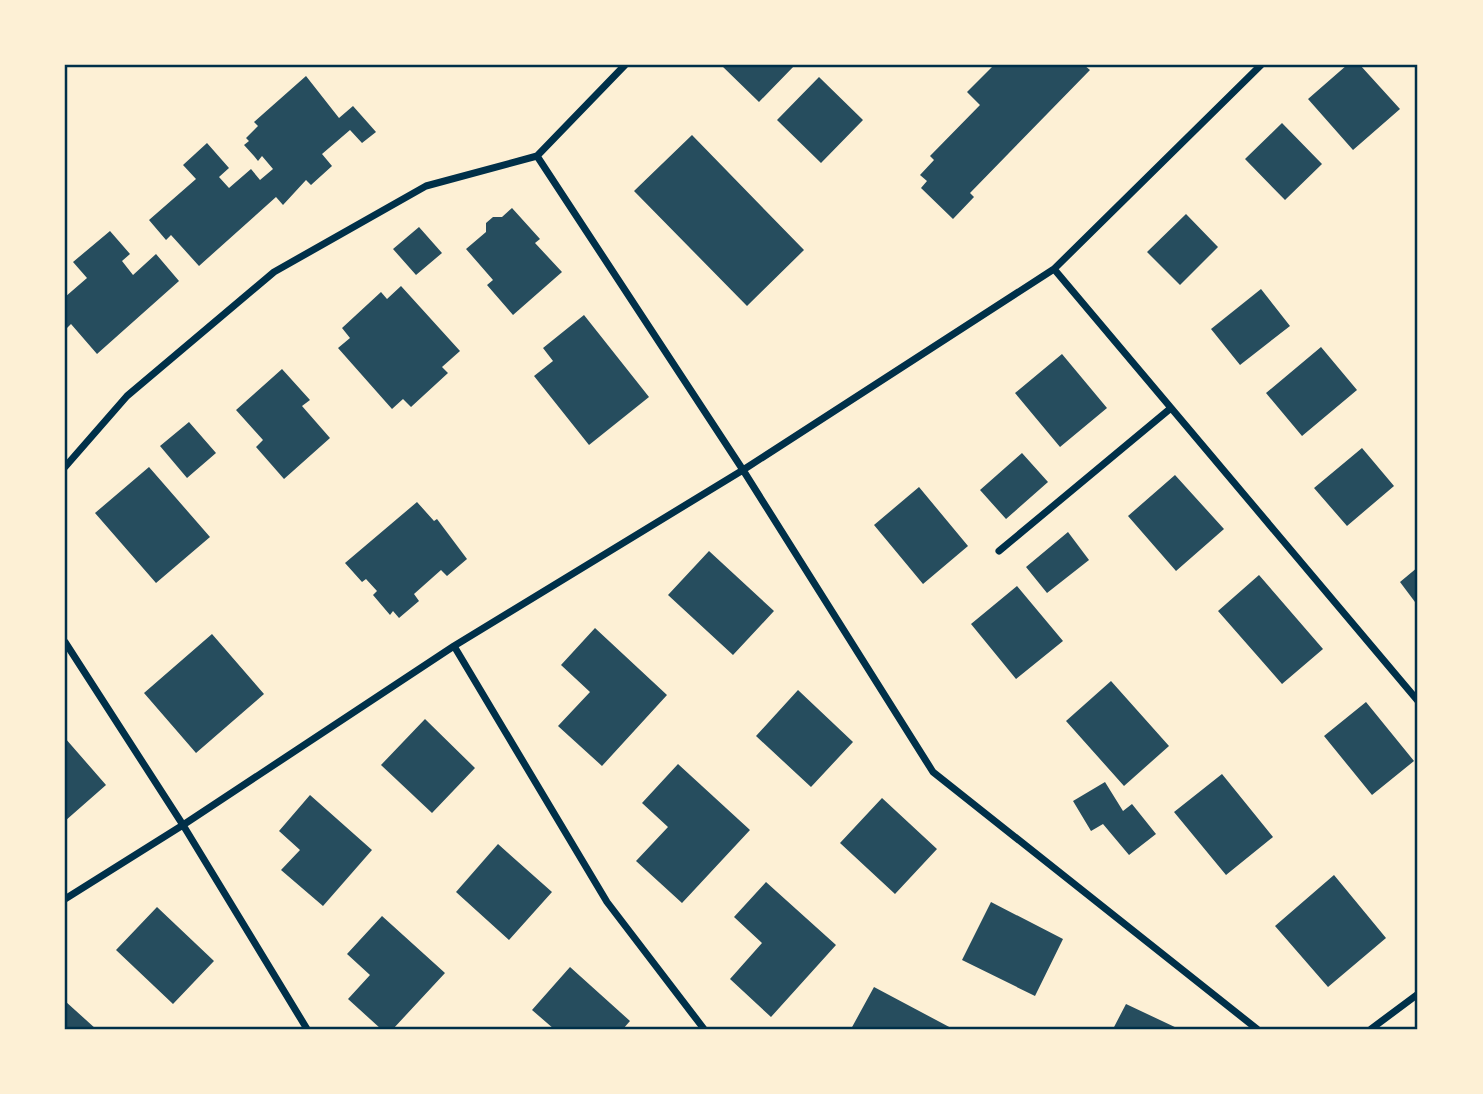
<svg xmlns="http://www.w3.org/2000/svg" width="1483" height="1094" font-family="Raleway,sans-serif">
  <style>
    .building { fill: #264d5e }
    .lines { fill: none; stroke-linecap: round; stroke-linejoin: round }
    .minor { stroke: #003049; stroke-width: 7 }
    .neatline { fill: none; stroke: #003049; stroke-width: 2.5 }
  </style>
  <rect width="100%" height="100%" fill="#fdf0d5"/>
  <path class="building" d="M 721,65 L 795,65 L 759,102 Z
    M 994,65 L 1084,65 L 1090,70 L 970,193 L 974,197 L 953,219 L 921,188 L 927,181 L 920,175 L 934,160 L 930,156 L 980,105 L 967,92 Z
    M 1347,65 L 1360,65 L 1400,109 L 1353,150 L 1308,99 Z
    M 306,76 L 339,118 L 353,106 L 376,132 L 362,143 L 350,130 L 322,154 L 332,166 L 311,185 L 306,180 L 283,205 L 276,197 L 199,266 L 171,235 L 166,240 L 149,220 L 196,179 L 183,165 L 207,143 L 229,168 L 219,177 L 229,188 L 251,169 L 260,180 L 273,169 L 262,156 L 258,161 L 254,156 L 244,145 L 249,141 L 246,138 L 258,126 L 254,122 Z
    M 819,77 L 863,120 L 821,163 L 777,120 Z
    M 1282,123 L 1322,164 L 1285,200 L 1245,159 Z
    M 692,135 L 804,250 L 747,306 L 634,191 Z
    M 512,208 L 540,239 L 535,243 L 562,272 L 513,315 L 487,285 L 493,280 L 466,249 L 486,232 L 486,223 L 493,217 L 502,217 Z
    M 1186,214 L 1218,247 L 1180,285 L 1147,252 Z
    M 419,227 L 442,253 L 416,275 L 393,249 Z
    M 110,231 L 130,254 L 122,261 L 133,275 L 156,254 L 179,281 L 97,354 L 71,324 L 67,328 L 65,326 L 65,297 L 87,278 L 73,262 Z
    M 401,286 L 460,351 L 442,367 L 448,373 L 411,407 L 403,399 L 392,409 L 338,348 L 350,338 L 342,328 L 381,292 L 387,299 Z
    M 1261,289 L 1290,326 L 1240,365 L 1211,329 Z
    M 584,315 L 649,397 L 589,445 L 534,376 L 553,361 L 543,348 Z
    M 1321,347 L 1357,390 L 1302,436 L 1266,393 Z
    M 1062,354 L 1107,408 L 1060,447 L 1015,393 Z
    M 282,369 L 310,400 L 302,406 L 330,438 L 284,479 L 256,447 L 263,440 L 236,410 Z
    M 189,422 L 216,453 L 187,478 L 160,446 Z
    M 1362,448 L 1394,486 L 1347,526 L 1314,488 Z
    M 1022,453 L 1048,482 L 1006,519 L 980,490 Z
    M 149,467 L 210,537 L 156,583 L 95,513 Z
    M 1175,475 L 1224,529 L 1176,571 L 1128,516 Z
    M 919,487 L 968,546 L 923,584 L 874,525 Z
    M 417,502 L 434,521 L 437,519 L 467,559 L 447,576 L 441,570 L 414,594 L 419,601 L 399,618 L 393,611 L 390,615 L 373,595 L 377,591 L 366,579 L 362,582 L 345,563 Z
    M 1068,532 L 1089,560 L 1047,593 L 1026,567 Z
    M 709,551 L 774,611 L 733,655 L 668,595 Z
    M 1418,567 L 1418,606 L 1400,582 Z
    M 1259,575 L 1323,649 L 1282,684 L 1218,611 Z
    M 1017,586 L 1063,641 L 1016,679 L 971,624 Z
    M 595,628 L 667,695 L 602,766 L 558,726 L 590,692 L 561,665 Z
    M 212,634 L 264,694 L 196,753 L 144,693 Z
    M 1111,681 L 1169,746 L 1124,786 L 1066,721 Z
    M 798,690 L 853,742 L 811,787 L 756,736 Z
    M 1366,702 L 1414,761 L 1372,795 L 1324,736 Z
    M 425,719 L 475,768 L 432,813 L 381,765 Z
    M 65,738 L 106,785 L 65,821 Z
    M 678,764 L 750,830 L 682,903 L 636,861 L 668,827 L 642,803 Z
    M 1222,774 L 1273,837 L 1226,875 L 1174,812 Z
    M 1105,782 L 1123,811 L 1132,804 L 1156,834 L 1129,855 L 1103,824 L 1091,831 L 1073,801 Z
    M 310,795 L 372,850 L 323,906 L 281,870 L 300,850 L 279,831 Z
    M 882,798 L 937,849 L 895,894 L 840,843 Z
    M 498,844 L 552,892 L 509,940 L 456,892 Z
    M 1334,875 L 1386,938 L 1328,987 L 1275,926 Z
    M 766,882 L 836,945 L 771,1017 L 730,979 L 762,943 L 734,917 Z
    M 991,902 L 1063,939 L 1035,996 L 962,960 Z
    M 157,907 L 214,961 L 173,1004 L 116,950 Z
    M 382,916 L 445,973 L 393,1029 L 381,1029 L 348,999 L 370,975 L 347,954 Z
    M 570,967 L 630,1021 L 623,1029 L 554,1029 L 532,1010 Z
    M 874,987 L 953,1029 L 851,1029 Z
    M 65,1001 L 96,1029 L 65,1029 Z
    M 1126,1004 L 1179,1029 L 1113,1029 Z"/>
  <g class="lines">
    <path class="minor" d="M 537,156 L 625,65
      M 1054,269 L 1418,701
      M 65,467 L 127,396 L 274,272 L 426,186 L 537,156 L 743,470 L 933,772 L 1257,1029
      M 999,551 L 1171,408
      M 65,642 L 183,825 L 307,1029
      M 454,646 L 607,902 L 704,1029
      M 65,899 L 183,825 L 454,646 L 743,470 L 1054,269 L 1261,65
      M 1371,1029 L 1418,994"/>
  </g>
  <rect width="1483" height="1094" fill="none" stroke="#fdf0d5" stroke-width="133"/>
  <rect x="66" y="66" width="1350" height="962" class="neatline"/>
</svg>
